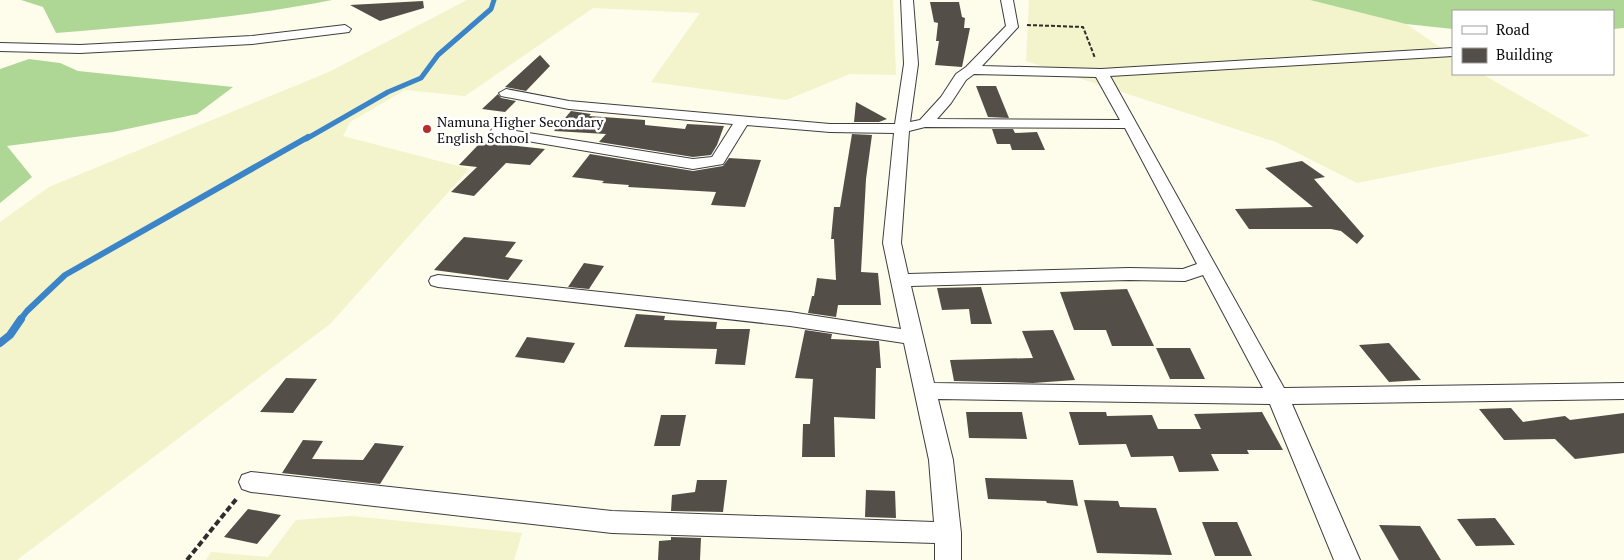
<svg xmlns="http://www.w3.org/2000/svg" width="1624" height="560" font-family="'PT Serif',serif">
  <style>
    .farmland { fill: #f3f3cc }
    .forest { fill: #aed796 }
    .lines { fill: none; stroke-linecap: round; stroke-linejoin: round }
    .stream-far2 { stroke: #3b84c8; stroke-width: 5 }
    .stream-far1 { stroke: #3b84c8; stroke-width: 6 }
    .stream { stroke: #3b84c8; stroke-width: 8 }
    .building { fill: #544e48 }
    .minor-casing { stroke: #3e3e3e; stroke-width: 2 }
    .path-far1 { stroke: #2d2d2d; stroke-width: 2; stroke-dasharray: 4 2; stroke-linecap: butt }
    .path { stroke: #2d2d2d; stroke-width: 4; stroke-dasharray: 6 3; stroke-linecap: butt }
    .minor { fill: #fff; fill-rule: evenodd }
    .poi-dot { fill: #b62e29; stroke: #fff; stroke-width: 2 }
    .labels { text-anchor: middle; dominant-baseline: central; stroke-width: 5; stroke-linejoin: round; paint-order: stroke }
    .far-poi-label { font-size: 14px; fill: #0b0b0b; stroke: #fff; text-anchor: start }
  </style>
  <rect width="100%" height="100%" fill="#fefceb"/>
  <path class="farmland" d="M 467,0 L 893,0 L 896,75 L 850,74 L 786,100 L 651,82 L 700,13 L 593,8 L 465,96 L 405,90 L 350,122 L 343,136 L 469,169 L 330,324 L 17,560 L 0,560 L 0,222 L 49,187 L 329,72 Z
    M 1029,0 L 1310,0 L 1406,24 L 1453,56 L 1453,74 L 1482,74 L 1590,136 L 1357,183 L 1276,142 L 1026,61 Z
    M 351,516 L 522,533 L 514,560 L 206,560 L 211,552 L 268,557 L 296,520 Z"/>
  <path class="forest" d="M 21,0 L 332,0 C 241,18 149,25 56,33 L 43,7 Z
    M 1310,0 L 1624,0 L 1624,28 L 1613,29 L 1613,11 L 1453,11 L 1453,29 L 1406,24 Z
    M 29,59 L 60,63 L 78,71 L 233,87 L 197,114 L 113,132 L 7,146 L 32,177 L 0,203 L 0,69 Z"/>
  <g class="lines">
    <path class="stream-far2" d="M 306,139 L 388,92 L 421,78 L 438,55 L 491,9 L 494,0"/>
    <path class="stream-far1" d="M 20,320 L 27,311 L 65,275 L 308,137"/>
    <path class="stream" d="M 0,343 L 10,335 L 21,319"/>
  </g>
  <path class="building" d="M 423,1 L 424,8 L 380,21 L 350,5 Z
    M 930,2 L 959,2 L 962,17 L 965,18 L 964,28 L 970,28 L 962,67 L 935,65 L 939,41 L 936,41 L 938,23 L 934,22 Z
    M 540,55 L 550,66 L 526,91 L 505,87 Z
    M 976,86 L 996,86 L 1009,118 L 988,117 Z
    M 498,94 L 501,98 L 516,101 L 505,112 L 482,109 Z
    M 856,102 L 887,119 L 879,122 L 854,122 Z
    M 571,111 L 591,114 L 589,116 L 645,120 L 645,125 L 685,129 L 687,124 L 724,126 L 717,145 L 711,155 L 693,157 L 599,142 L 606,134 L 554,131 Z
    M 992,129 L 1013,129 L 1015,133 L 1037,132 L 1045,150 L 1012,150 L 1010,144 L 997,144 Z
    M 852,134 L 872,135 L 866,179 L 861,272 L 878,273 L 881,305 L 838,305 L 836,317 L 808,313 L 812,296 L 814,296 L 817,278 L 836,280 L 834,239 L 831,239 L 834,207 L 840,207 Z
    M 481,142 L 545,149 L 530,165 L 506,163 L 474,196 L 451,192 L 477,167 L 459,165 Z
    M 590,154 L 693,171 L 723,166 L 729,158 L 761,160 L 745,207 L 711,205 L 716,192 L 628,187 L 629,185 L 602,183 L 604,181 L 572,177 Z
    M 1302,161 L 1325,177 L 1314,179 L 1364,236 L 1357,244 L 1341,231 L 1331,229 L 1249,229 L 1235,209 L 1313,207 L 1265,168 Z
    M 464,237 L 516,242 L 505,257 L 523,260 L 508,280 L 434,270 Z
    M 584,263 L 604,266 L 589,289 L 568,287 Z
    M 981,287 L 992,324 L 971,324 L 969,309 L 942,310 L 937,288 Z
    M 1127,289 L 1154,346 L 1112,346 L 1106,330 L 1074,330 L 1060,292 Z
    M 636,314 L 665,316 L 664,320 L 717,322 L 716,329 L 750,329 L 745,365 L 715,364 L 717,349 L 624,347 Z
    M 805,330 L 832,334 L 831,339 L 879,341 L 881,368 L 876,368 L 875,419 L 834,417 L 835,457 L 802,457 L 803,424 L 810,424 L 813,379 L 795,378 Z
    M 1053,330 L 1075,380 L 1033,383 L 954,381 L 950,360 L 1033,358 L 1022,331 Z
    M 527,337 L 575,343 L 564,363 L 515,357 Z
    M 1389,343 L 1421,380 L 1389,382 L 1359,345 Z
    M 1156,348 L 1190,348 L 1205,379 L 1170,379 Z
    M 286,378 L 317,379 L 293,413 L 260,412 Z
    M 1511,408 L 1523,422 L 1565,416 L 1570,420 L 1624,413 L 1624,453 L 1575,459 L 1555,439 L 1504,440 L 1479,409 Z
    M 966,412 L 1022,412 L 1027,439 L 969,438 Z
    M 1069,412 L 1106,412 L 1107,416 L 1152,415 L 1158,429 L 1201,429 L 1194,414 L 1262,412 L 1283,450 L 1247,450 L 1249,454 L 1211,454 L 1219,471 L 1179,472 L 1173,456 L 1131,457 L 1126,444 L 1079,445 Z
    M 661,415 L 686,415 L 680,446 L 654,446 Z
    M 303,440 L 323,441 L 312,459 L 363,460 L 375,443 L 404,446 L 380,484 L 282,473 Z
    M 985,478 L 1073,480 L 1078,506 L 1047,503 L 1046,501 L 988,499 Z
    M 697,480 L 727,480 L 723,512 L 671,511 L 672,495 L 695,492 Z
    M 866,490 L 895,491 L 896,518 L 865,517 Z
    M 1084,500 L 1118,501 L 1120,507 L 1156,508 L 1172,555 L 1097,553 Z
    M 248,509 L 281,515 L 257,544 L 224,537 Z
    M 1495,518 L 1515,545 L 1476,546 L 1457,519 Z
    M 1202,522 L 1237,522 L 1252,556 L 1215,556 Z
    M 1379,525 L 1420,526 L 1441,560 L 1399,560 Z
    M 671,537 L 701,538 L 700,560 L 658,560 L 659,541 L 671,540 Z"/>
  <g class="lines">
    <defs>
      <path id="minor" d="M 901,0 L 913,0 L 918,64 L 910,122 L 920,120 L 941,97 L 956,74 L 966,67 L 1006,26 L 1001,0 L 1013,0 L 1018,27 L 982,66 L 1101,69 L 1453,48 L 1453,56 L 1110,76 L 1284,388 L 1624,383 L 1624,399 L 1292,404 L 1360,560 L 1334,560 L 1270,404 L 938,399 L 953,460 L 961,533 L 961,560 L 935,560 L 935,543 L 612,533 L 251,492 L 242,489 L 239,482 L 242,475 L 251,472 L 612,511 L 934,522 L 929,460 L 904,343 L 790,326 L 438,287 L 431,285 L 429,281 L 431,277 L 438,275 L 790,312 L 901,329 L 883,243 L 894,133 L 830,132 L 747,125 L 723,164 L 693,169 L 497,136 L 492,135 L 490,132 L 492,129 L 497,128 L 693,159 L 712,157 L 733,124 L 569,109 L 501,96 L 499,93 L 506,89 L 569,101 L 830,124 L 895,124 L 904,64 ZM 974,74 L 1096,77 L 1120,120 L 937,119 L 951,103 L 966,80 ZM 925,127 L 1125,128 L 1197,264 L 1183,269 L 1129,268 L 908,274 L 901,243 L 909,131 ZM 1203,275 L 1263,388 L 934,383 L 911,286 L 1129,280 L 1185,281 Z
        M 345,25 L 351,29 L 349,32 L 252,44 L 80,53 L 0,51 L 0,43 L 80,45 L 252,36 Z"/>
    </defs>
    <use href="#minor" class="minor-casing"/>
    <path class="path-far1" d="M 1027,25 L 1083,27 L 1095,58"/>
    <path class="path" d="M 187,560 L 238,497"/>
    <use href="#minor" class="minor"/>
  </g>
  <circle class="poi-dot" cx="427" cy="129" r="5"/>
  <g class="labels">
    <g class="far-poi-label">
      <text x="437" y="121">Namuna Higher Secondary<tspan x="437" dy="16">English School</tspan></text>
    </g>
  </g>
  <rect x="1452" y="10" width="162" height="65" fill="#ffffff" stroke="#9d9d9d"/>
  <rect x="1462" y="26" width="25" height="8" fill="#ffffff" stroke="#9d9d9d"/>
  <text x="1496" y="35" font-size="15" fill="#0b0b0b">Road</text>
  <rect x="1462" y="48" width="25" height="15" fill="#544e48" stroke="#9d9d9d"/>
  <text x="1496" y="60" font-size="15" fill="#0b0b0b">Building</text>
</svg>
